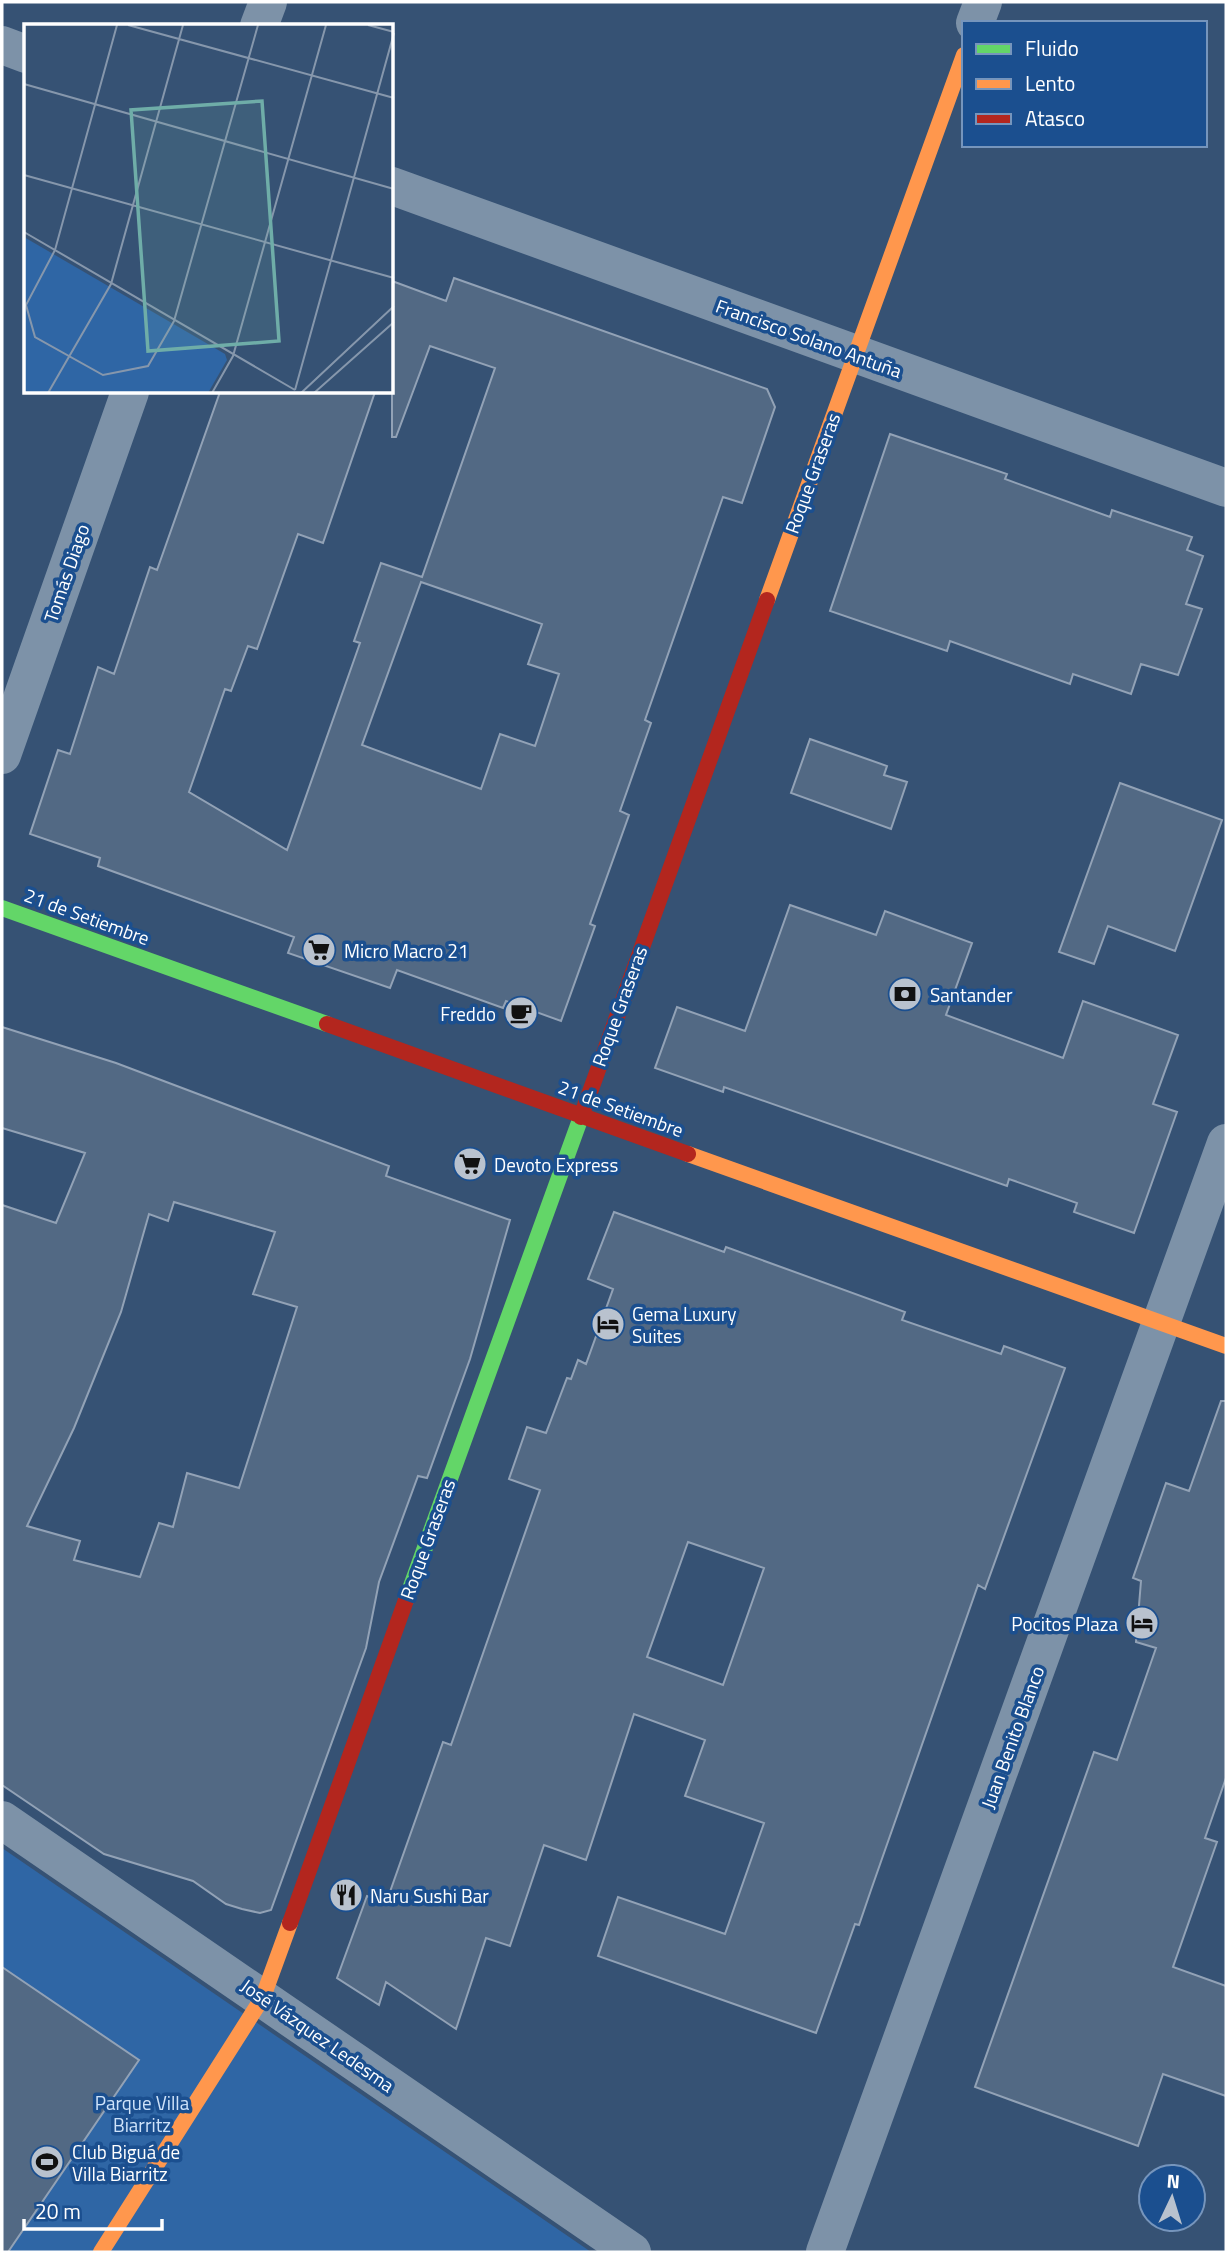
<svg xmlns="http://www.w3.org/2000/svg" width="1228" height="2254" font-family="'Titillium Web',sans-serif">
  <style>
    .green { fill: #2f66a5 }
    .building { fill: #526984; stroke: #92a2b6; stroke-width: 2; fill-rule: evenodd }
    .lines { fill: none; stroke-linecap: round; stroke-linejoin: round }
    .street { stroke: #7d92a8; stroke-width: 38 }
    .fast { stroke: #63d668; stroke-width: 16 }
    .slow { stroke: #ff974d; stroke-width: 16 }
    .jam { stroke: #b3261e; stroke-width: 16 }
    .labels { text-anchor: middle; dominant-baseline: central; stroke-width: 7; stroke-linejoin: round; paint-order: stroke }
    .street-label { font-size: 19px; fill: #fff; stroke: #1b4f8f }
    .poi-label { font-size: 19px; fill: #fff; stroke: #1b4f8f; text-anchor: start }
    .park-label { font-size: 19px; fill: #cfe3fa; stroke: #1b4f8f }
    .inset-road { fill: none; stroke: #8697ac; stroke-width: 2 }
    .view { fill: #6fada8; fill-opacity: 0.15; stroke: #6fada8; stroke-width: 3.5 }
    .inset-edge { fill: none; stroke: #fff; stroke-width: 3.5 }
  </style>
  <rect width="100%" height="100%" fill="#365274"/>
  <path class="green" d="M 2,1848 L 591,2252 L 2,2252 Z"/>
  <path class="building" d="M 454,278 L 767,389 L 775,407 L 742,503 L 723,497 L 645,720 L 651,723 L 620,811 L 629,815 L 590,924 L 595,926 L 561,1021 L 506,1001 L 503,1008 L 397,970 L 390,988 L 288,953 L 294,937 L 98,866 L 100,858 L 30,834 L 58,750 L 70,754 L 98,667 L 114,674 L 150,567 L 157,570 L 220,392 L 375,392 L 323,543 L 298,534 L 257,649 L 248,646 L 231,691 L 225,689 L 189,792 L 287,850 L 360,643 L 354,641 L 381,563 L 422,577 L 495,368 L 430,346 L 396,437 L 392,437 L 392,281 L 446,301 ZM 421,582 L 542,624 L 528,664 L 559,674 L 535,746 L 500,734 L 481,789 L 362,745 Z
    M 890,434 L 1007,474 L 1005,479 L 1110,517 L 1112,510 L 1192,537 L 1187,550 L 1203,556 L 1186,604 L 1202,609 L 1178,675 L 1141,664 L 1131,694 L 1073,674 L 1070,684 L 950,641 L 947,651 L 830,611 Z
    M 810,739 L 887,766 L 884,775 L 907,782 L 891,829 L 791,793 Z
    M 1120,783 L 1222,820 L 1175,951 L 1108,926 L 1094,964 L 1059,952 Z
    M 790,905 L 876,935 L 885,911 L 972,943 L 946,1015 L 1063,1058 L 1083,1001 L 1178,1035 L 1153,1104 L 1177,1112 L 1134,1233 L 1074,1212 L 1077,1203 L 1009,1179 L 1007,1186 L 724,1087 L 723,1092 L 655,1068 L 677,1007 L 745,1031 Z
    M 2,1027 L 116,1063 L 389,1166 L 386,1176 L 510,1220 L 470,1359 L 427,1478 L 418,1476 L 379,1582 L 366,1648 L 271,1910 L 260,1913 L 242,1909 L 226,1904 L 193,1881 L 104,1854 L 2,1785 L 2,1205 L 56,1223 L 85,1153 L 2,1128 ZM 174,1202 L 275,1232 L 253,1294 L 297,1307 L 239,1488 L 187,1473 L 173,1527 L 159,1523 L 140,1577 L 74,1560 L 80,1541 L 27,1526 L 74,1428 L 121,1312 L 149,1214 L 168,1221 Z
    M 614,1212 L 724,1252 L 726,1247 L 905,1312 L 902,1320 L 1001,1354 L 1004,1346 L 1065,1368 L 985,1589 L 978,1585 L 871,1890 L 859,1925 L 855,1924 L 816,2033 L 598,1956 L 618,1897 L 725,1934 L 764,1823 L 685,1796 L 705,1740 L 634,1714 L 586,1860 L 544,1845 L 510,1946 L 486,1938 L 456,2029 L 386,1982 L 379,2005 L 337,1978 L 367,1896 L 386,1903 L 443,1742 L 451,1745 L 540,1490 L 509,1479 L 527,1427 L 546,1433 L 567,1378 L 571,1379 L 578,1360 L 586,1364 L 613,1289 L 588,1279 ZM 688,1542 L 764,1568 L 723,1685 L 647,1657 Z
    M 1221,1401 L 1226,1401 L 1226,1778 L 1205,1838 L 1217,1842 L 1173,1967 L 1226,1986 L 1226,2096 L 1163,2074 L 1138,2146 L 975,2087 L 1094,1752 L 1117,1760 L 1156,1648 L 1136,1642 L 1141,1581 L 1133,1578 L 1166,1483 L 1189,1491 Z
    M 2,1967 L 139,2060 L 8,2252 L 2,2252 Z"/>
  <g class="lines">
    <path class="street" d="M 975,23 L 983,2
      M 259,26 L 268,2
      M 2,45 L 26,54
      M 392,186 L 1226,488
      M 2,755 L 130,392
      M 2,1820 L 632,2252
      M 825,2252 L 1226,1143"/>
    <path class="fast" d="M 2,908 L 327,1024
      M 406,1600 L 581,1117"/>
    <path class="slow" d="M 767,600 L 964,55
      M 688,1154 L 1226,1346
      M 101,2252 L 263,1997 L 290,1923"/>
    <path class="jam" d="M 327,1024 L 688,1154
      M 581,1117 L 767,600
      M 290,1923 L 406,1600"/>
  </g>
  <defs>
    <symbol id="supermarket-disc" viewBox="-11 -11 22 22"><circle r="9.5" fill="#b9c2ce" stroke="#1b4f8f"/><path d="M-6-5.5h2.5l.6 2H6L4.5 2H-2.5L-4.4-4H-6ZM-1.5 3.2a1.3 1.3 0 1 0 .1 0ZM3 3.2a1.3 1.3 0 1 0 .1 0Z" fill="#111"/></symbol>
    <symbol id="bank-disc" viewBox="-11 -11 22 22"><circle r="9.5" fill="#b9c2ce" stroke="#1b4f8f"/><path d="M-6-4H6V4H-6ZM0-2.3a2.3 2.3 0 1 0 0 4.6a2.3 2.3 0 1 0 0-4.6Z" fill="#111"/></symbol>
    <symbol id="cafe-disc" viewBox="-11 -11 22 22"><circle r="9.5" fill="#b9c2ce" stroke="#1b4f8f"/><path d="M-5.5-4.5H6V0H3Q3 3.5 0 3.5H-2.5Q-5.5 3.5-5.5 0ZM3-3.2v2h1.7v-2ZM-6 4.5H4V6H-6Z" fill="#111"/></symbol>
    <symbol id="hotel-disc" viewBox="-11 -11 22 22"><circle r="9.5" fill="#b9c2ce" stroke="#1b4f8f"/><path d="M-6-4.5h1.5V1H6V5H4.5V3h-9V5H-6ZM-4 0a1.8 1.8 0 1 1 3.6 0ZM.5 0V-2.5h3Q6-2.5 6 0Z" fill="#111"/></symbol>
    <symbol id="restaurant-disc" viewBox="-11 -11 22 22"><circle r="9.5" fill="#b9c2ce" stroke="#1b4f8f"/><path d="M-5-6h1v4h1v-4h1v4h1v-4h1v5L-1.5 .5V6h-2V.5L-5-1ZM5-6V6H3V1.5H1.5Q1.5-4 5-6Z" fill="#111"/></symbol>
    <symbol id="stadium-disc" viewBox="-11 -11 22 22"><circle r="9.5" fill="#b9c2ce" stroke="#1b4f8f"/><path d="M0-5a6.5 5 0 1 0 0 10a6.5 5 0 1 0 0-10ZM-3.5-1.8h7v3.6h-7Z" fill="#111"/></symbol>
  </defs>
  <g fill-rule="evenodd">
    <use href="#supermarket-disc" x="300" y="931" width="38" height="38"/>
    <use href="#bank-disc" x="886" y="975" width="38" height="38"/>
    <use href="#cafe-disc" x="502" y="994" width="38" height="38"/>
    <use href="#supermarket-disc" x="451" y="1145" width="38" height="38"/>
    <use href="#hotel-disc" x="589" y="1305" width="38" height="38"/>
    <use href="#hotel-disc" x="1123" y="1604" width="38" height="38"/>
    <use href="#restaurant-disc" x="327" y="1876" width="38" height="38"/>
    <use href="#stadium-disc" x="28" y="2143" width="38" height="38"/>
  </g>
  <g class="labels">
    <g class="street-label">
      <text transform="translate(809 338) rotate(20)">Francisco Solano Antuña</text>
      <text transform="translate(812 473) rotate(-70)">Roque Graseras</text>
      <text transform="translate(66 573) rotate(-71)">Tomás Diago</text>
      <text transform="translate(87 916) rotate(20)">21 de Setiembre</text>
      <text transform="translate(619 1006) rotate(-70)">Roque Graseras</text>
      <text transform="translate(621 1108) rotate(20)">21 de Setiembre</text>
      <text transform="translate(427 1539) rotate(-70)">Roque Graseras</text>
      <text transform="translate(1012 1737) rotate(-70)">Juan Benito Blanco</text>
      <text transform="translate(318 2035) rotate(35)">José Vázquez Ledesma</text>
    </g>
    <g class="poi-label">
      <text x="344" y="950">Micro Macro 21</text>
      <text x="930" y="994">Santander</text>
      <text x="496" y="1013" text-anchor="end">Freddo</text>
      <text x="494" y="1164">Devoto Express</text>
      <text x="632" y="1313">Gema Luxury<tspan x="632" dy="22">Suites</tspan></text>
      <text x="1118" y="1623" text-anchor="end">Pocitos Plaza</text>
      <text x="370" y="1895">Naru Sushi Bar</text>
      <text x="72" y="2151">Club Biguá de<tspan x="72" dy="22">Villa Biarritz</tspan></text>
    </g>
    <g class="park-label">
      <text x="142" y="2102">Parque Villa<tspan x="142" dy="22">Biarritz</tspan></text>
    </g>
  </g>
  <g transform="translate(24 24)">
    <rect width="369" height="369" fill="#365274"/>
    <path d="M 0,213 L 201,330 L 203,336 L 184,369 L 0,369 Z" fill="#2f66a5"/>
    <path class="inset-road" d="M 93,1 L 31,226 L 2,281 L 11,313 L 79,351 L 124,342 L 150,297 L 234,1M 104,1 L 370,74M 344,1 L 370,8M 0,60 L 370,165M 0,151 L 370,254M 0,208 L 271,366M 271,366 L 370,9M 24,369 L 87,260 L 159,1M 188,369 L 209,332 L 302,1M 277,369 L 370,282M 290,369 L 370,298"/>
    <path class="view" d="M 238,77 L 255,317 L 124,327 L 107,86 Z"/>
    <rect width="369" height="369" class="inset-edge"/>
  </g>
  <rect width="1228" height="2254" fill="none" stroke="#ffffff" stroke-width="7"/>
  <rect x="962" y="21" width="245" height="126" fill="#1b4f8f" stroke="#7695bc" stroke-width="2"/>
  <rect x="976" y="44" width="35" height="10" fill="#63d668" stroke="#7695bc" stroke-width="2"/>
  <text x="1025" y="56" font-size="21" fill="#ffffff">Fluido</text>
  <rect x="976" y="79" width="35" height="10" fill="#ff974d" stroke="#7695bc" stroke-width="2"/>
  <text x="1025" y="91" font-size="21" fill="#ffffff">Lento</text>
  <rect x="976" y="114" width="35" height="10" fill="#b3261e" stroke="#7695bc" stroke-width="2"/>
  <text x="1025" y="126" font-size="21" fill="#ffffff">Atasco</text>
  <g transform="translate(1172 2198) rotate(4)"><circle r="33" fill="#1b4f8f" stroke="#7695bc" stroke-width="2"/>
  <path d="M0-5L12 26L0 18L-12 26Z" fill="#b9c2ce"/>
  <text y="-10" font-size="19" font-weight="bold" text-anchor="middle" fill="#ffffff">N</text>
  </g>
  <path d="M24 2219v10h138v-10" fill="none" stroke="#ffffff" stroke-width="3.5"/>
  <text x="35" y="2219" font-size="21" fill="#ffffff" stroke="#1b4f8f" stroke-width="5" paint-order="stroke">20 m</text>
</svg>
